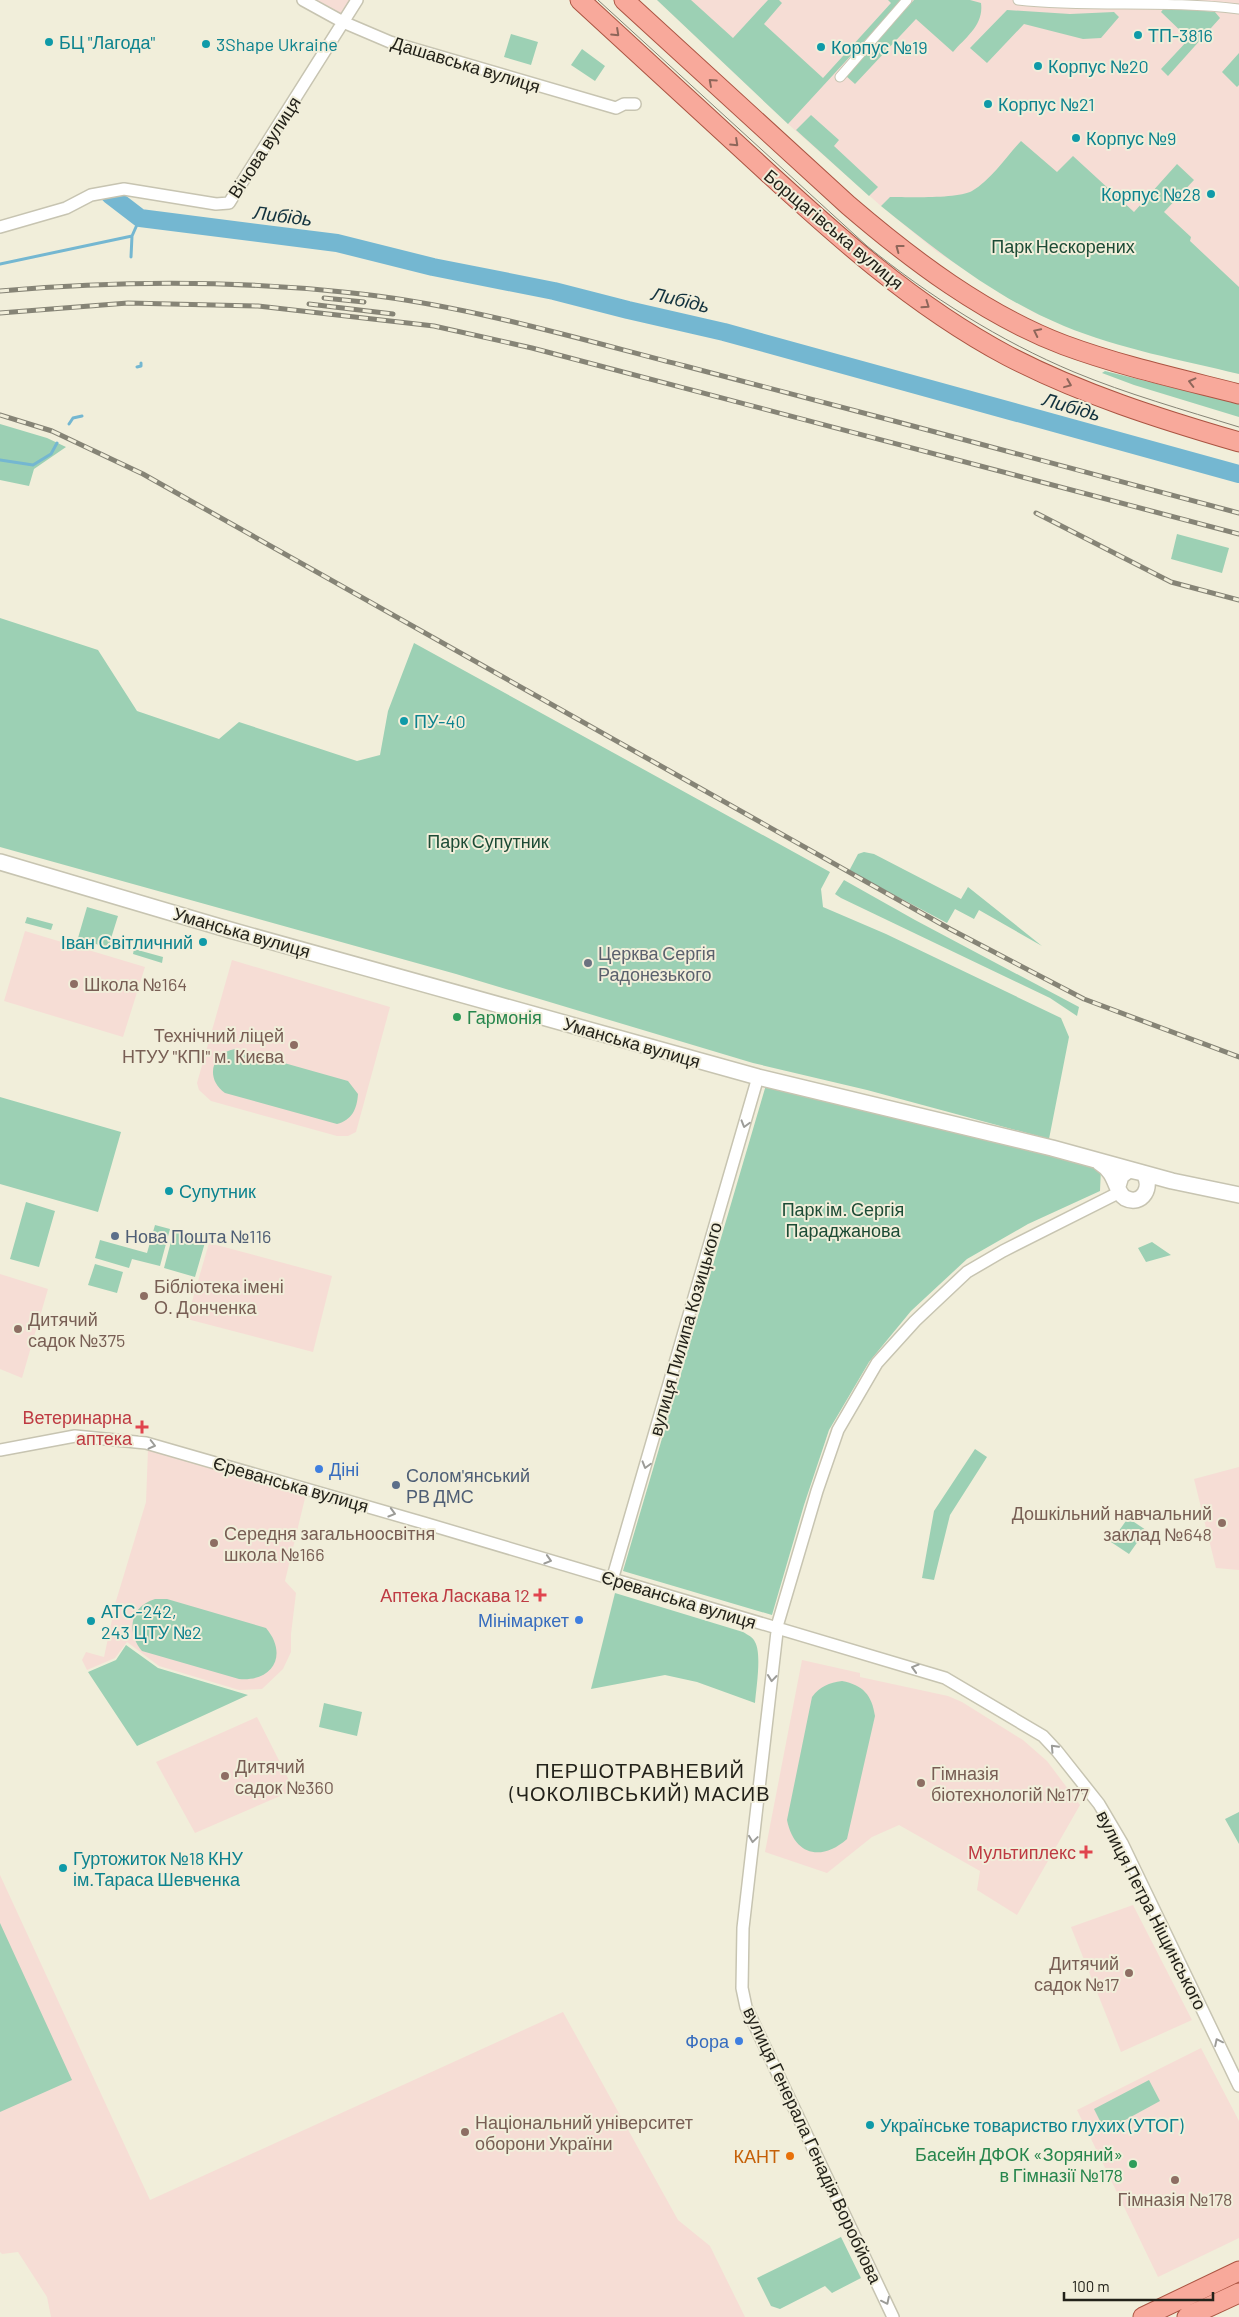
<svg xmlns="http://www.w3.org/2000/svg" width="1239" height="2317" font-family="Barlow,sans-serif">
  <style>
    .education { fill: #f6ddd5 }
    .green { fill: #9cd0b4 }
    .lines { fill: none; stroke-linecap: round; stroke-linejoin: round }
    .stream { stroke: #74b7d1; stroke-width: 3 }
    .river { stroke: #74b7d1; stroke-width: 18 }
    .pedestrian-casing { stroke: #c7c4b1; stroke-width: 11 }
    .minor-casing { stroke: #c7c4b1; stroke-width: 14 }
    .tertiary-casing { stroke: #c7c4b1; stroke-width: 18 }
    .primary-casing { stroke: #ab5442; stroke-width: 21 }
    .pedestrian { stroke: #fff; stroke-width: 9 }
    .minor { stroke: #fff; stroke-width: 11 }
    .tertiary { stroke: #fff; stroke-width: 15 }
    .primary { stroke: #f8a99b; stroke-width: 19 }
    .tram { stroke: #868476; stroke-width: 1 }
    .rail-casing { stroke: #868476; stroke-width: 5 }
    .rail { stroke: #f1eeda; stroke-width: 3; stroke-dasharray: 9; stroke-linecap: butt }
    .oneway { stroke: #8e665a }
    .oneway2 { stroke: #9c9c98 }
    .culture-dot { fill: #0f9aa8; stroke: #f1eeda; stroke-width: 2 }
    .worship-dot { fill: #6b7280; stroke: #f1eeda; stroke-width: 2 }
    .education-dot { fill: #8d6e63; stroke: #f1eeda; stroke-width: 2 }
    .leisure-dot { fill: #2e9e5b; stroke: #f1eeda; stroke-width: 2 }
    .service-dot { fill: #5c6f8a; stroke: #f1eeda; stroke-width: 2 }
    .health-dot { fill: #e0444e; stroke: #f1eeda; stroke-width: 2 }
    .shop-dot { fill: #3f7fe0; stroke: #f1eeda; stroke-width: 2 }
    .food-dot { fill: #e8710a; stroke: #f1eeda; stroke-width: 2 }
    .labels { text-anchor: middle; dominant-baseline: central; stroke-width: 4; stroke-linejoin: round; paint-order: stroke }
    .culture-label { font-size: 18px; fill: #0d838f; stroke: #f1eeda; text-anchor: start }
    .street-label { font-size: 18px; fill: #23221a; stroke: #f1eeda }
    .park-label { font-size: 18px; fill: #1c4b35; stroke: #f1eeda }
    .worship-label { font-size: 18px; fill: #5b616d; stroke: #f1eeda; text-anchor: start }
    .education-label { font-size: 18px; fill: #785e54; stroke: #f1eeda; text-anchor: start }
    .leisure-label { font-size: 18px; fill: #27864d; stroke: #f1eeda; text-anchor: start }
    .service-label { font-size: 18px; fill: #4e5e75; stroke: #f1eeda; text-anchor: start }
    .health-label { font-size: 18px; fill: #be3a42; stroke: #f1eeda; text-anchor: end }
    .shop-label { font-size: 18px; fill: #366cbe; stroke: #f1eeda; text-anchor: end }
    .food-label { font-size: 18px; fill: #c56008; stroke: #f1eeda; text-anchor: end }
    .water-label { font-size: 19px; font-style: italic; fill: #12323e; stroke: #f1eeda }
    .quarter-label { font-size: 20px; letter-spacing: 1px; fill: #23221a; stroke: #f1eeda }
  </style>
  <rect width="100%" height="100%" fill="#f1eeda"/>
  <path class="education" d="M 308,0 L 351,0 L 341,18 Z
    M 657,0 L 1239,0 L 1239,374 L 1091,336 L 1035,313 L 997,291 L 936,251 L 881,206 L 788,124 Z
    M 25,931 L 145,967 L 123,1037 L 4,1001 Z
    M 232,960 L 390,1007 L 356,1132 L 348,1136 L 337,1136 L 211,1101 L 199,1090 L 197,1083 Z
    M 209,1243 L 332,1276 L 313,1352 L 187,1319 Z
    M 0,1274 L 48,1289 L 22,1378 L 0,1369 Z
    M 148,1449 L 306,1494 L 285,1581 L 296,1593 L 291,1634 L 291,1652 L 283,1669 L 262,1689 L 239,1690 L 159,1666 L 127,1642 L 115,1658 L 87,1670 L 82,1660 L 86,1652 L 104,1657 L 116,1601 L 146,1502 Z
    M 1239,1467 L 1239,1570 L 1216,1568 L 1194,1479 Z
    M 802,1660 L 860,1673 L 860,1677 L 948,1696 L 962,1702 L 1023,1740 L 1047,1761 L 1080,1805 L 1017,1915 L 977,1890 L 980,1871 L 899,1825 L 872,1837 L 827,1873 L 765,1852 Z
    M 257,1717 L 294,1790 L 195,1833 L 156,1762 Z
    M 0,1875 L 150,2200 L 563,2012 L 678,2220 L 710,2246 L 745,2317 L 51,2317 L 47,2297 L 18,2252 L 2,2254 L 0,2252 Z
    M 1133,1905 L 1192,2020 L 1121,2052 L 1071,1927 Z
    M 1201,2048 L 1239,2121 L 1239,2238 L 1158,2277 L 1077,2110 Z"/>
  <path class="green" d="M 657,0 L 691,0 L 733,38 L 768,0 L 779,0 L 782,3 L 764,24 L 823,78 L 891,3 L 888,0 L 902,0 L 788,124 Z
    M 914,0 L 970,0 L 981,3 C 984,25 966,37 953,52 L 916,19 L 855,84 L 846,76 Z
    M 1165,7 L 1215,12 L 1220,18 L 1168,76 L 1161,69 L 1189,39 L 1161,12 Z
    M 1007,10 L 1070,14 L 1114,12 L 1119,17 L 1101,38 L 1083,39 L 1024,24 L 987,63 L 970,48 Z
    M 511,34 L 538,42 L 531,65 L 504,57 Z
    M 582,49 L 605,66 L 595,81 L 571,65 Z
    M 1239,53 L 1239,85 L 1237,87 L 1222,72 Z
    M 811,115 L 839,140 L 834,146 L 878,187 L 869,196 L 796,130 Z
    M 1021,141 L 1057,172 L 1073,156 L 1134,212 L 1177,164 L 1194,180 L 1164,212 L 1191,237 L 1190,241 L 1239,287 L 1239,374 C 1181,360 1120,349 1064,326 C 996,298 938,252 881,206 L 890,197 C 909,197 957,199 972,191 C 991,180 1006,157 1021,141 Z
    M 1105,371 L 1239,404 L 1239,417 L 1134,385 L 1102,373 Z
    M 0,424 L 47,438 L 66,447 L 34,469 L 29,486 L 0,480 Z
    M 1177,534 L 1229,548 L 1222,573 L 1171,559 Z
    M 0,618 L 98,650 L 137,711 L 219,739 L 239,722 L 357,761 L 380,755 L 388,711 L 414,643 L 830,872 L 821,889 L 823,907 L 886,934 L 1061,1018 L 1069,1037 L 1049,1139 L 867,1090 L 753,1063 L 456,974 L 0,847 Z
    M 864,852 L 874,854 L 961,899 L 968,887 L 1042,946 L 979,910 L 974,919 L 955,909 L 947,923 L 849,871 L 858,854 Z
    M 844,880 L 915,920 L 1079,1007 L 1077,1016 L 1050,998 L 841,898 L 835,894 Z
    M 87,907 L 118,916 L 108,948 L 78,938 Z
    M 27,917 L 53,924 L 51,930 L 25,923 Z
    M 134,949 L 163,957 L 162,963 L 133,954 Z
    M 235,1049 L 348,1081 L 358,1094 C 357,1109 352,1120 337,1124 L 225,1093 C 205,1079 211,1053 235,1049 Z
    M 766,1085 L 1101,1168 L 1100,1191 L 1028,1224 L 967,1259 L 911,1311 L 869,1362 L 829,1430 L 804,1505 L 772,1615 L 623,1571 Z
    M 0,1097 L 121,1132 L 98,1212 L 0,1184 Z
    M 26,1202 L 55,1211 L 39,1267 L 10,1259 Z
    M 155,1225 L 170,1229 L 160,1266 L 132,1259 L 129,1268 L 95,1258 L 100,1240 L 147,1253 Z
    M 174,1230 L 206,1239 L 195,1277 L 164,1268 Z
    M 1152,1242 L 1171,1255 L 1146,1262 L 1138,1248 Z
    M 95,1264 L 123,1272 L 117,1293 L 88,1285 Z
    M 975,1449 L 987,1457 L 950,1515 L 934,1580 L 922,1578 L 934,1511 Z
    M 1128,1518 L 1146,1530 L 1129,1554 L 1111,1542 Z
    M 615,1593 L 743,1632 C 748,1635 753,1637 755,1642 C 762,1654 756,1689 755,1703 L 697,1682 L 665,1675 L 591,1689 Z
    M 155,1599 L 167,1599 L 266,1628 C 288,1654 274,1682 239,1679 L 142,1651 C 126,1632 130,1606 155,1599 Z
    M 126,1645 L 158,1668 L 248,1695 L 137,1746 L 88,1672 L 116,1660 Z
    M 842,1681 C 863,1685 872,1695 875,1716 L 847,1839 C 821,1862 794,1855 787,1820 L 812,1697 C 820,1686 829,1683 842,1681 Z
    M 324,1703 L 362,1712 L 357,1736 L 319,1727 Z
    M 1239,1812 L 1239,1844 L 1225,1819 Z
    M 0,1923 L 72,2080 L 0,2112 Z
    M 1149,2080 L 1160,2101 L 1105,2131 L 1094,2109 Z
    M 841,2237 L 861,2278 L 832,2293 L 825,2286 L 780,2309 L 771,2306 L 757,2278 Z"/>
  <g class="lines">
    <path class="stream" d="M 131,257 L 132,236 L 140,218
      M 0,264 L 132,236
      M 137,367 L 141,366 L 141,363
      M 69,424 L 73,418 L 82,416
      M 0,460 L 33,465 L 51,454 L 57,443"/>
    <path class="river" d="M 110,195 L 140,218 L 337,243 L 433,267 L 554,291 L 628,310 L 724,332 L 1239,474"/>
    <defs>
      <path id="pedestrian" d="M 1018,0 C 1091,8 1165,0 1239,9
        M 840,77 L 907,0"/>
      <path id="minor" d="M 303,0 L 343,22 L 390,42 L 616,108 L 624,104 L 635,104
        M 0,227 L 66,208 L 91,195 L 124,189 L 216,204 L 229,203 L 357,0
        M 0,1450 L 75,1436 L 146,1443 L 424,1523 L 945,1678 L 1043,1736 L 1057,1751 L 1099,1804 L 1122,1843 L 1239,2086
        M 612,1580 L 758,1077
        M 893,2317 L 746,2007 L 742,1988 L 743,1928 L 778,1623 L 817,1491 L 838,1430 L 877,1363 L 915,1321 L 967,1272 L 1003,1251 L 1120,1192"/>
      <path id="tertiary" d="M 0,862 L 230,930 L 758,1077 L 1052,1148 L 1172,1181 L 1239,1195
        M 1100,1163 C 1117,1173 1115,1192 1125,1198 C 1142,1207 1154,1186 1143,1173 L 1129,1170 L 1121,1176 L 1118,1186"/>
      <path id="primary" d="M 580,0 C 638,53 695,106 753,159 C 832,232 912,305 1008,356 C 1081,394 1160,419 1239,442
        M 624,0 L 848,205 C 912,260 985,315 1064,345 C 1121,366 1180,379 1239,394
        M 1143,2317 L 1239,2271
        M 1187,2317 L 1239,2293"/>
    </defs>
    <use href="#pedestrian" class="pedestrian-casing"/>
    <use href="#minor" class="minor-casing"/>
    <use href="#tertiary" class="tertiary-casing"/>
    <use href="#primary" class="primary-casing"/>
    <use href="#pedestrian" class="pedestrian"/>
    <use href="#minor" class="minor"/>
    <use href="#tertiary" class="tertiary"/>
    <use href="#primary" class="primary"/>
    <path class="tram" d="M 598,0 L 867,246 C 929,296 1000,341 1074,372 C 1127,394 1184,410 1239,427"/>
    <defs>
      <path id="rail" d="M 0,291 C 115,281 228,280 343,292 C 459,303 572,337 685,366 C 870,414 1054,464 1239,513
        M 324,298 L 364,302
        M 309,304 L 393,314
        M 0,313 L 128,303 L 258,306 L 434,326 L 532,348 L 1239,534
        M 0,415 L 52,431 L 143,474 L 950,929 L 1084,999 L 1239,1057
        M 1036,513 L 1171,582 L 1239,600"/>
    </defs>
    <use href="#rail" class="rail-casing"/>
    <use href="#rail" class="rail"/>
  </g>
  <defs><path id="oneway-chevron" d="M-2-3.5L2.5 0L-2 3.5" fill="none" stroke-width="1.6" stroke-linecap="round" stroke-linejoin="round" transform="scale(1.25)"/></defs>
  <g class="oneway">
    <use href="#oneway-chevron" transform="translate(616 33) rotate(43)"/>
    <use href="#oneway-chevron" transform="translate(712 82) rotate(-138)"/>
    <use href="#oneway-chevron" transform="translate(735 143) rotate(43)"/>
    <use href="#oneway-chevron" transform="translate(899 248) rotate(-143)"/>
    <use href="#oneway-chevron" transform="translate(926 305) rotate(35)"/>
    <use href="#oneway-chevron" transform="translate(1037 332) rotate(-154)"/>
    <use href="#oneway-chevron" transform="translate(1192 382) rotate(-166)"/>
    <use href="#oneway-chevron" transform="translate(1068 384) rotate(22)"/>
  </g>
  <g class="oneway2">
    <use href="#oneway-chevron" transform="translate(745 1124) rotate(106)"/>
    <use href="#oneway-chevron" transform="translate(152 1445) rotate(14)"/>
    <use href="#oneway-chevron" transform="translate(646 1465) rotate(106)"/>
    <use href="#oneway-chevron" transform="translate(392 1513) rotate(16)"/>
    <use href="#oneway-chevron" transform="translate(548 1560) rotate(17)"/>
    <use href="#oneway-chevron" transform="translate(915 1668) rotate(-163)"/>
    <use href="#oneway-chevron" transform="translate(772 1678) rotate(96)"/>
    <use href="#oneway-chevron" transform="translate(1054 1748) rotate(-133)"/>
    <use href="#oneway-chevron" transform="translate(753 1839) rotate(98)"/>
    <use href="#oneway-chevron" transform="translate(1218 2042) rotate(-116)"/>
    <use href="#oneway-chevron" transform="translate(886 2301) rotate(64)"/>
  </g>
  <g class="culture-dot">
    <circle cx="1138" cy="35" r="5"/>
    <circle cx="49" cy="42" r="5"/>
    <circle cx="206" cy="44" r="5"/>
    <circle cx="821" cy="47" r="5"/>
    <circle cx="1038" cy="66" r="5"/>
    <circle cx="988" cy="104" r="5"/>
    <circle cx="1076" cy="138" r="5"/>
    <circle cx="1211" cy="194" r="5"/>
    <circle cx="404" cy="721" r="5"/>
    <circle cx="203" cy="942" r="5"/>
    <circle cx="169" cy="1191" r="5"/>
    <circle cx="91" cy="1621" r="5"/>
    <circle cx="63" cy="1868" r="5"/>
    <circle cx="870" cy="2125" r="5"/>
  </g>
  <circle class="worship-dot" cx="588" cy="963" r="5"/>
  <g class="education-dot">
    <circle cx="74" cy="984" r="5"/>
    <circle cx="294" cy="1045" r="5"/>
    <circle cx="144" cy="1296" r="5"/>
    <circle cx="18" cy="1329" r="5"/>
    <circle cx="1222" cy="1523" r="5"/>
    <circle cx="214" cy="1543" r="5"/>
    <circle cx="225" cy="1776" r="5"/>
    <circle cx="921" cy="1783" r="5"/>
    <circle cx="1129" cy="1973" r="5"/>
    <circle cx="465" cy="2132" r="5"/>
    <circle cx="1175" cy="2180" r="5"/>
  </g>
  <g class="leisure-dot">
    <circle cx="457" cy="1017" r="5"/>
    <circle cx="1133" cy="2164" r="5"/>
  </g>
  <g class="service-dot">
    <circle cx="115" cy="1236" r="5"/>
    <circle cx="396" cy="1485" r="5"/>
  </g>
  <g class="health-dot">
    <path d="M139.5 1419.5h5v5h5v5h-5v5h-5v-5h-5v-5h5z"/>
    <path d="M537.5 1587.5h5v5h5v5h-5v5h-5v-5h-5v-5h5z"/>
    <path d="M1083.5 1844.5h5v5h5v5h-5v5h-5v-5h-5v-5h5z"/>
  </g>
  <g class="shop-dot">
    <circle cx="319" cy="1469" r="5"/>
    <circle cx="579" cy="1620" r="5"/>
    <circle cx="739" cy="2041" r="5"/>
  </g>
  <circle class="food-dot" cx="790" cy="2156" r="5"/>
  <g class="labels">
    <g class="culture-label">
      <text x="1148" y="35">ТП-3816</text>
      <text x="59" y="42">БЦ "Лагода"</text>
      <text x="216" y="44">3Shape Ukraine</text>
      <text x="831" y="47">Корпус №19</text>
      <text x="1048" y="66">Корпус №20</text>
      <text x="998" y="104">Корпус №21</text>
      <text x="1086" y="138">Корпус №9</text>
      <text x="1201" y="194" text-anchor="end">Корпус №28</text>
      <text x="414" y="721">ПУ-40</text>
      <text x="193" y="942" text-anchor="end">Іван Світличний</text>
      <text x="179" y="1191">Супутник</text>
      <text x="101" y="1611">АТС-242,<tspan x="101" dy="21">243 ЦТУ №2</tspan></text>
      <text x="73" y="1858">Гуртожиток №18 КНУ<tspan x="73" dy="21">ім.Тараса Шевченка</tspan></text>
      <text x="880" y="2125">Українське товариство глухих (УТОГ)</text>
    </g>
    <g class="street-label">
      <text transform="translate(466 64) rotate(17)">Дашавська вулиця</text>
      <text transform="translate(264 147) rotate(-57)">Вічова вулиця</text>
      <text transform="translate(834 229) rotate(40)">Борщагівська вулиця</text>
      <text transform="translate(242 932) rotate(16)">Уманська вулиця</text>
      <text transform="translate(632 1042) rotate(16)">Уманська вулиця</text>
      <text transform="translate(685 1329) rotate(-74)">вулиця Пилипа Козицького</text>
      <text transform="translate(291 1484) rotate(16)">Єреванська вулиця</text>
      <text transform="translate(679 1599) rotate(17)">Єреванська вулиця</text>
      <text transform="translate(1152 1910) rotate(63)">вулиця Петра Ніщинського</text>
      <text transform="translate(813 2145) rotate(65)">вулиця Генерала Генадія Воробйова</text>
    </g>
    <g class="park-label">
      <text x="1063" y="246">Парк Нескорених</text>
      <text x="488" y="841">Парк Супутник</text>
      <text x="843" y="1209">Парк ім. Сергія<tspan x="843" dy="21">Параджанова</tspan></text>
    </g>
    <g class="worship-label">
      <text x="598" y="953">Церква Сергія<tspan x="598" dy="21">Радонезького</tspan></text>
    </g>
    <g class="education-label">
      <text x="84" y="984">Школа №164</text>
      <text x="284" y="1035" text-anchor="end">Технічний ліцей<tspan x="284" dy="21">НТУУ "КПІ" м. Києва</tspan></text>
      <text x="154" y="1286">Бібліотека імені<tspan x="154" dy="21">О. Донченка</tspan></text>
      <text x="28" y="1319">Дитячий<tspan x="28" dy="21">садок №375</tspan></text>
      <text x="1212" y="1513" text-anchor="end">Дошкільний навчальний<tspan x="1212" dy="21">заклад №648</tspan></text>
      <text x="224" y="1533">Середня загальноосвітня<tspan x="224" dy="21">школа №166</tspan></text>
      <text x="235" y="1766">Дитячий<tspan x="235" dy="21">садок №360</tspan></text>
      <text x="931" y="1773">Гімназія<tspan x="931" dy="21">біотехнологій №177</tspan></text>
      <text x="1119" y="1963" text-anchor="end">Дитячий<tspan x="1119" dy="21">садок №17</tspan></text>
      <text x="475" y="2122">Національний університет<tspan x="475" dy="21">оборони України</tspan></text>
      <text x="1175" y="2199" text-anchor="middle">Гімназія №178</text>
    </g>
    <g class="leisure-label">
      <text x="467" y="1017">Гармонія</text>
      <text x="1123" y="2154" text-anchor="end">Басейн ДФОК «Зоряний»<tspan x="1123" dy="21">в Гімназії №178</tspan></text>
    </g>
    <g class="service-label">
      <text x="125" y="1236">Нова Пошта №116</text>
      <text x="406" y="1475">Солом'янський<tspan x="406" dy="21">РВ ДМС</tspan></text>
    </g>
    <g class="health-label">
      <text x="132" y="1417">Ветеринарна<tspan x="132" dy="21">аптека</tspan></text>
      <text x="530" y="1595">Аптека Ласкава 12</text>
      <text x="1076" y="1852">Мультиплекс</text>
    </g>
    <g class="shop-label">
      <text x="329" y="1469" text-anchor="start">Діні</text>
      <text x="569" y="1620">Мінімаркет</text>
      <text x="729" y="2041">Фора</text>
    </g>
    <g class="food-label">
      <text x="780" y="2156">КАНТ</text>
    </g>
    <g class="water-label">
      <text transform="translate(283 215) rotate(7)">Либідь</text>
      <text transform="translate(681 299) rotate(13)">Либідь</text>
      <text transform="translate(1072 406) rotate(16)">Либідь</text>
    </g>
    <g class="quarter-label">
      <text x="640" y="1770">ПЕРШОТРАВНЕВИЙ<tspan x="640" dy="23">(ЧОКОЛІВСЬКИЙ) МАСИВ</tspan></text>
    </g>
  </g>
  <path d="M1064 2292v8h149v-8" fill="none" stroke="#23221a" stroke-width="2.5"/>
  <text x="1072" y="2292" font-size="15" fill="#23221a" stroke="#f1eeda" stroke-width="4" paint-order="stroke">100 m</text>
</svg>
